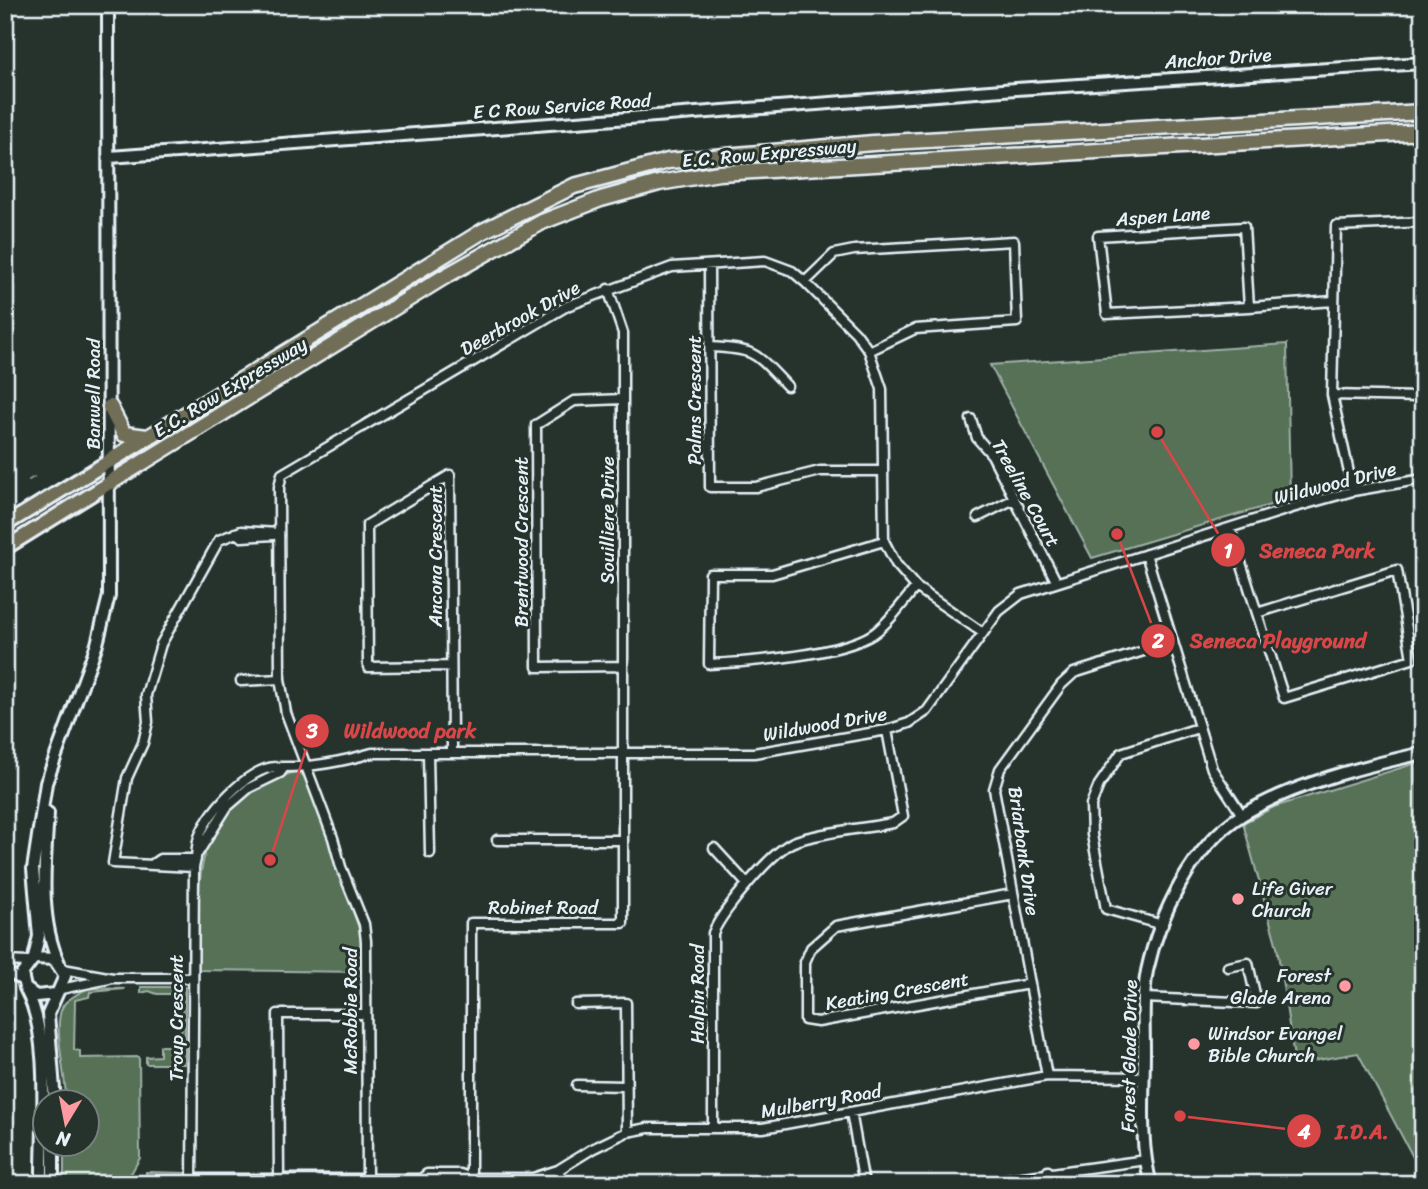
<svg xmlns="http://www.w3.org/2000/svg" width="1428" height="1189" font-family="Sriracha,sans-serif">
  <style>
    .green { fill: #567157; stroke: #9fb1a8; stroke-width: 2 }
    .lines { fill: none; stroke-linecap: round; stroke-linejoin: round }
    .stream { stroke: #869fa2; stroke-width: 2 }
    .street-casing { stroke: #e8f1f8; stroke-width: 13 }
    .secondary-casing { stroke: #e8f1f8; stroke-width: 16 }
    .primary-casing { stroke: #e8f1f8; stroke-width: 18 }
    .highway-casing { stroke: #e8f1f8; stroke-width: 19 }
    .street { stroke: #26332d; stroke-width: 8 }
    .secondary { stroke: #26332d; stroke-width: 10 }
    .primary { stroke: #716e59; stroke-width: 12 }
    .highway { stroke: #716e59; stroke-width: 14 }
    .poi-dot { fill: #ff9aa2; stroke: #26332d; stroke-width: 2.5 }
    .labels { text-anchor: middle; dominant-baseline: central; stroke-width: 6; stroke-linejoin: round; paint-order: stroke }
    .street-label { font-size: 19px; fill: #e8f1f8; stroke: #26332d }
    .poi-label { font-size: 19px; fill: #e8f1f8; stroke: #26332d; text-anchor: start }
    .leader { fill: none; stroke: #d94647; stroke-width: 2.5 }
    .callout-dot { fill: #d94647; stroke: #26332d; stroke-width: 2.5 }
    .mark-label { font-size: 21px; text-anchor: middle; font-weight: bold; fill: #fff }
    .callout-label { font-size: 21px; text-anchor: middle; font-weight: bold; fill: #d94647; stroke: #26332d; stroke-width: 6; stroke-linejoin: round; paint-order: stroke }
  </style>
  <rect width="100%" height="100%" fill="#26332d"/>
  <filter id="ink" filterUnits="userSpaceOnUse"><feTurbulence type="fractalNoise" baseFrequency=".0143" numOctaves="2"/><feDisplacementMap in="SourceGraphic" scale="14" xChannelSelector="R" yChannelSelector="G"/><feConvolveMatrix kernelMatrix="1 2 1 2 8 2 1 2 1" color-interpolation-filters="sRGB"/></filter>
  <g filter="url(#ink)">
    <path class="green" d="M 1287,344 L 1290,499 L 1092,558 L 990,365 Z
      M 1423,761 L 1423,1176 L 1358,1053 L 1295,1064 L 1277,947 L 1243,823 L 1274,807 Z
      M 296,771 L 307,778 L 361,934 L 361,972 L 197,970 C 199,870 188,812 296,771 Z
      M 141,987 L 185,987 L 185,1064 L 146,1064 L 146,1057 L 160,1056 L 160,1046 L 173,1046 L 174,1036 L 181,1036 L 183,994 L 157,994 L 149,991 L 141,993 Z
      M 88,988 L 125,989 L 90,992 L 89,997 L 75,1000 L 74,1050 L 80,1051 L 80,1058 L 139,1057 L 140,1158 L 129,1177 L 105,1178 L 105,1184 L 64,1184 L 64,1144 L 88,1144 L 88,1102 L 66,1101 C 67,1077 50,1020 65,1003 C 71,997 81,992 88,988 Z
      M 146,1172 L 187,1173 L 187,1184 L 146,1184 Z"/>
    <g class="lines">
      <path class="stream" d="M 29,480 L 34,477"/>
      <defs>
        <path id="street" d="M 709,265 L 710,487 L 756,487 L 820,471 L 882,471
          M 805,282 L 834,254 L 854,250 L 1014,241 L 1017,322 L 915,329 L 869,351
          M 1249,307 L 1107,314 L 1098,236 L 1244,227 L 1249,307 L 1334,301
          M 710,347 C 757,349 755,353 787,386
          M 1332,395 L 1419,397 L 1423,250
          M 971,419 L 977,438 L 992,455 L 1056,581
          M 1353,491 L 1332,395 L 1336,226 L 1423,222
          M 978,517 L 1014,499
          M 1230,528 L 1284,698 L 1412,659 L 1397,570 L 1257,613
          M 235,533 L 242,537 L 273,535
          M 884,541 L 772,574 L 710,574 L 709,664 C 749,662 841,655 873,634 C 889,623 903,602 916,587
          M 1146,554 L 1212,769 L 1242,815
          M 451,666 L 368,667 L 367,525 L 450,475 L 452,743 L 452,753
          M 622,666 L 537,667 L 536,425 L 574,401 L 623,399
          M 241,681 L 280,679
          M 428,753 L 430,853
          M 497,840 L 623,840
          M 714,848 L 747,884
          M 198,853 L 227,807 L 249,788 L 280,773 L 283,769
          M 154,863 L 160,859 L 196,859
          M 194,867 L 113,863 L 127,778 L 143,743 L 148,722 L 146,695 L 161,644 L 219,540 L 241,531 L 279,533
          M 1013,894 L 836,926 L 811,948 L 805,962 L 805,1020 L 818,1022 L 1029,984
          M 1163,925 L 1106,909 L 1092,835 L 1091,805 L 1099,785 L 1121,753 L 1198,728
          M 5,961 L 28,962
          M 63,969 L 113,978 L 192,978
          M 5,971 L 23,981
          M 61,989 L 109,979
          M 1144,998 L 1257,1003 L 1248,963 L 1228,967
          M 576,1004 L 626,1003 L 627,1132
          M 1047,1076 L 994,789 L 1000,769 L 1061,685 L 1074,673 L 1172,642
          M 577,1085 L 625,1086
          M 851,1112 L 864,1184
          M 713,1128 L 713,933 C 722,911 774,848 796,841 C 826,831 862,829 893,823 L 903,816 L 887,730
          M 558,1170 L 564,1184
          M 1048,1171 L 1050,1184
          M 192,1179 L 421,1179 C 435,1186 456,1185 471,1178
          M 421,1179 L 427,1174 L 460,1174 L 471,1178 L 533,1178 L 558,1170 L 592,1149 L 627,1132 L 648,1128 L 763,1128 L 1047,1076 L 1144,1077
          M 279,1182 L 278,1014 L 366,1014
          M 192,1184 L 194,867 C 197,858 196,850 198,841 C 204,815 249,766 277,767 C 308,768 341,762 372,753 L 754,753 L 887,730 L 909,723 L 927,711 L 999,611 L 1021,594 L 1292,508 L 1353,491 L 1423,479
          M 367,1184 L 366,941 L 364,924 L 341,867 L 333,838 L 286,713 L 280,679 L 279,487 L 282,474 L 567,306 L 672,267 L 765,261 L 792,271 L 805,282 L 856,333 L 869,351 L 882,389 L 884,541 L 896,564 L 916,587 L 983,633
          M 471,1184 L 471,923 L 623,923 L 623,333 L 608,289
          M 972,1184 L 1146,1160"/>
        <path id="secondary" d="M 110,157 L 1016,89 L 1423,63
          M 48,813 C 45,861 38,918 59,963
          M 34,958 L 39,936 L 33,869 L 46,783 L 97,644 L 109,596 L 108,5
          M 26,990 C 52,1038 41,1130 42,1184
          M 55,1102 L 48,1014 L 65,976 L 54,959 L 34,958 L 22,974 L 25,988 L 36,996 L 56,994
          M 53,1144 L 53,1184
          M 1151,1184 C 1139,1142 1144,1094 1144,1051 C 1144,1025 1142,997 1147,971 C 1159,916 1192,846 1242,815 C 1292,784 1365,766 1423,753"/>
        <path id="primary" d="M 5,525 L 111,460
          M 5,548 L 111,482"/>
        <path id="highway" d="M 110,407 L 124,434 L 147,437
          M 111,460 L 483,231 L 574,186 L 668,161 L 873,143 L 1423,112
          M 111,482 L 444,277 L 542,222 L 601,199 L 659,183 L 719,173 L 1423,132"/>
      </defs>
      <use href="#street" class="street-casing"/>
      <use href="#secondary" class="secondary-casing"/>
      <use href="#primary" class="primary-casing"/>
      <use href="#highway" class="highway-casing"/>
      <use href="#street" class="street"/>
      <use href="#secondary" class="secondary"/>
      <use href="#primary" class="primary"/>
      <use href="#highway" class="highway"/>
    </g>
  </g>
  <g class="poi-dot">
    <circle cx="1238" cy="899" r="7"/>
    <circle cx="1345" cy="986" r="7"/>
    <circle cx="1194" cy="1044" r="7"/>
  </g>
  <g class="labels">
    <g class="street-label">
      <text transform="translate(1218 58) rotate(-4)">Anchor Drive</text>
      <text transform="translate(562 106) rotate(-4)">E C Row Service Road</text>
      <text transform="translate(769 153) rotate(-5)">E.C. Row Expressway</text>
      <text transform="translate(1163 216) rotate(-4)">Aspen Lane</text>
      <text transform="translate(520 318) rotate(-29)">Deerbrook Drive</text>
      <text transform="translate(230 387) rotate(-31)">E.C. Row Expressway</text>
      <text transform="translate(93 394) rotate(-90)">Banwell Road</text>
      <text transform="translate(694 400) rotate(-90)">Palms Crescent</text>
      <text transform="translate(1335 483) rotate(-14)">Wildwood Drive</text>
      <text transform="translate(1026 493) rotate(61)">Treeline Court</text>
      <text transform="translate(607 520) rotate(-90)">Souilliere Drive</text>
      <text transform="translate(521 542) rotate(-90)">Brentwood Crescent</text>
      <text transform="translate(435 556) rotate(-90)">Ancona Crescent</text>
      <text transform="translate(825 724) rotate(-10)">Wildwood Drive</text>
      <text transform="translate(1024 851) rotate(82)">Briarbank Drive</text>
      <text x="543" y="907">Robinet Road</text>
      <text transform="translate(897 991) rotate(-10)">Keating Crescent</text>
      <text transform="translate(697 994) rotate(-90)">Halpin Road</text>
      <text transform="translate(350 1011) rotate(-90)">McRobbie Road</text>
      <text transform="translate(176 1018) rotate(-90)">Troup Crescent</text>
      <text transform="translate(1129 1056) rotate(-89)">Forest Glade Drive</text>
      <text transform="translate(821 1101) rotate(-10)">Mulberry Road</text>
    </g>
    <g class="poi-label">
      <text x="1252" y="888">Life Giver<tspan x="1252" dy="22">Church</tspan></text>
      <text x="1331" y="975" text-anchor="end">Forest<tspan x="1331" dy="22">Glade Arena</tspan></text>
      <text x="1208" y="1033">Windsor Evangel<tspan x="1208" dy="22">Bible Church</tspan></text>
    </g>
  </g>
  <path class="leader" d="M1157 432L1228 550M1117 534L1158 641M270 860L312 731M1180 1116L1304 1131"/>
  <g class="callout-dot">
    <circle cx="1157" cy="432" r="7"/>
    <circle cx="1117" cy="534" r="7"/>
    <circle cx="270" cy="860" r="7"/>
    <circle cx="1180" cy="1116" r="7"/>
    <circle cx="1228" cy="550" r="18"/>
    <circle cx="1158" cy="641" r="18"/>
    <circle cx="312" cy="731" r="18"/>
    <circle cx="1304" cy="1131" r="18"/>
  </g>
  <g class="mark-label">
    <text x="1228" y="558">1</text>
    <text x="1158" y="648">2</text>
    <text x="312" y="738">3</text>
    <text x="1304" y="1139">4</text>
  </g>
  <g class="callout-label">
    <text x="1317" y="558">Seneca Park</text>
    <text x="1278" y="648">Seneca Playground</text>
    <text x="410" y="738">Wildwood park</text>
    <text x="1362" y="1139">I.D.A.</text>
  </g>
  <rect width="1428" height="1189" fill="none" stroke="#26332d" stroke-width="28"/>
  <rect x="14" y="14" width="1400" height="1161" fill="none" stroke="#e8f1f8" stroke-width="2.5" filter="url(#ink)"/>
  <g transform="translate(66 1123) rotate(190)"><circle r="33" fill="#26332d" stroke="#747f7e" stroke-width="2"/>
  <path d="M0-5L12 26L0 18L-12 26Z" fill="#ff9aa2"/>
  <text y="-10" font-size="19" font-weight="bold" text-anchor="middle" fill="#e8f1f8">N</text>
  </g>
</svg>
